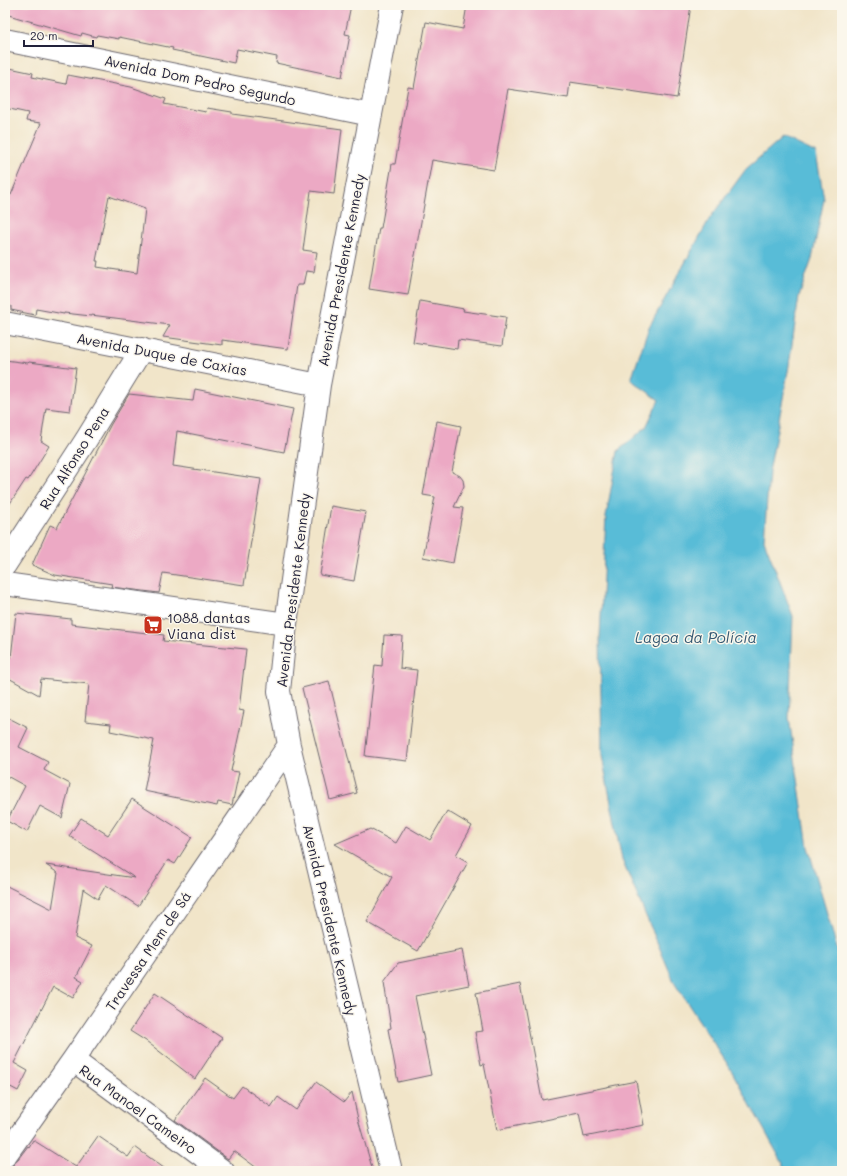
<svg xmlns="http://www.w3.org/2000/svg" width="847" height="1176" font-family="Mali,sans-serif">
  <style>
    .water { fill: #58bcd7; stroke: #3d6f89 }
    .building { fill: #eca9c4; fill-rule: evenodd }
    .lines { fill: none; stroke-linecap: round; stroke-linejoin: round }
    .minor-casing { stroke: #6a666d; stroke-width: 24 }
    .minor { stroke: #fff; stroke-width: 22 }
    .labels { text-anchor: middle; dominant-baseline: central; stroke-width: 3; stroke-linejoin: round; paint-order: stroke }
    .street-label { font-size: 14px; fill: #22223b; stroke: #fbf7ec }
    .poi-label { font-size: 14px; fill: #22223b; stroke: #fbf7ec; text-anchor: start }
    .water-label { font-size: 15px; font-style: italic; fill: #355872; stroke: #fbf7ec }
  </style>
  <rect width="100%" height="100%" fill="#fbf7ec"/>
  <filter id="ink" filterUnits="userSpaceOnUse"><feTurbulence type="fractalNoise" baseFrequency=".025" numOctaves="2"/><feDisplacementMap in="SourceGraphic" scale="8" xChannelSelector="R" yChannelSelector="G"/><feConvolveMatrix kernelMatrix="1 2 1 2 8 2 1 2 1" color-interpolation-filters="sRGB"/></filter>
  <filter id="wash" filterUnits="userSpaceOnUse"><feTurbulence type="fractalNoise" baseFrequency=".012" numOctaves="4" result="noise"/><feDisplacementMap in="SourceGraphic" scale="16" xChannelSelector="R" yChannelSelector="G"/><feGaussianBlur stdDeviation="0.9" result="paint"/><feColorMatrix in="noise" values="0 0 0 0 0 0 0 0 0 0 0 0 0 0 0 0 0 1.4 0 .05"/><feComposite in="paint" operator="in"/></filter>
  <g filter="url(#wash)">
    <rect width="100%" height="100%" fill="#f1e5c9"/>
    <path class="water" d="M 783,137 L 816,153 L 824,199 L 812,259 L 799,296 L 788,372 L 769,472 L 764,540 L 793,616 L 789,718 L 808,847 L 842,966 L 842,1171 L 787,1171 L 730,1068 L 675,984 L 622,860 L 602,756 L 600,636 L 606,516 L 618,451 L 646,427 L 659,400 L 631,380 L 649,327 L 710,218 L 746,169 Z"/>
    <g id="blocks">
      <path class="building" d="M 5,5 L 351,5 L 345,34 L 350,35 L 342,77 L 276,63 L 277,57 L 237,49 L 234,63 L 172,50 L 173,48 L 119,37 L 119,39 L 97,35 L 96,37 L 82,33 L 81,36 L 5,14 Z
        M 467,5 L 691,5 L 677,98 L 570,82 L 568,98 L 508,89 L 494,170 L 432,160 L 408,295 L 369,289 L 379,228 L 381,228 L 392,164 L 395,164 L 408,87 L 414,88 L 426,22 L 463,29 Z
        M 5,67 L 33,73 L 32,77 L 66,84 L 68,75 L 131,87 L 166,99 L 164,104 L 206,112 L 207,108 L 232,112 L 232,114 L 342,129 L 334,194 L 311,191 L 303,250 L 317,252 L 314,272 L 306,271 L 303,285 L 297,285 L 288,349 L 222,340 L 222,345 L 163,337 L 170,325 L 91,315 L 91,316 L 64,313 L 64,314 L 36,309 L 35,315 L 11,310 L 11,306 L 5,305 L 5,209 L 8,195 L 11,195 L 41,123 L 26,121 L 28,113 L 5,108 ZM 109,196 L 145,209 L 137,273 L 97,267 L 98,261 L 96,261 Z
        M 420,301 L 464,309 L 463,311 L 506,317 L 502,346 L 458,340 L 457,349 L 413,342 Z
        M 5,360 L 28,363 L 29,362 L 76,368 L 70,411 L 46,408 L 41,441 L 49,446 L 28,480 L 26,479 L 5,511 Z
        M 195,389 L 293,409 L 284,452 L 177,431 L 173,466 L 261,479 L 244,585 L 163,573 L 159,593 L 111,587 L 112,584 L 55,575 L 32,565 L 50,525 L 57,528 L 111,424 L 129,394 L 193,401 Z
        M 437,421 L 461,426 L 452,472 L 460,476 L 463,480 L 464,486 L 454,507 L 463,508 L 453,563 L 423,557 L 435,497 L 423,495 Z
        M 331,506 L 366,512 L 354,581 L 320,575 Z
        M 16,613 L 71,619 L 71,624 L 164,635 L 163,641 L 246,649 L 239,710 L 244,711 L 231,771 L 239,772 L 232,805 L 218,802 L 217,806 L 144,791 L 154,740 L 110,731 L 111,724 L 85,721 L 89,684 L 41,679 L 39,695 L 5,676 L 5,655 L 11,658 Z
        M 384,635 L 402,636 L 400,668 L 417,670 L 407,761 L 365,756 L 375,665 L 382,666 Z
        M 329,681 L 357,793 L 330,800 L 302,688 Z
        M 5,716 L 28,728 L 19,747 L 48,762 L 44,770 L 70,784 L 62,818 L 40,806 L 27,832 L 7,821 L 25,786 L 5,775 Z
        M 132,799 L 192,837 L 175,864 L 168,860 L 138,906 L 106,885 L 98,899 L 83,889 L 75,938 L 92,946 L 76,977 L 83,981 L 73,998 L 53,987 L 14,1063 L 28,1071 L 18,1091 L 5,1084 L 5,885 L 52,909 L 58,873 L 46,865 L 135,878 L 69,836 L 81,818 L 108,835 Z
        M 447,811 L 472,826 L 456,855 L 468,862 L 418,951 L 367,922 L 392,877 L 335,844 L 370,829 L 396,843 L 406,826 L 430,840 Z
        M 462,950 L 469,985 L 415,996 L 431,1075 L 398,1082 L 388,1029 L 391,1028 L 384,982 L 398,963 Z
        M 520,984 L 542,1100 L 636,1081 L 644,1125 L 584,1137 L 579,1113 L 497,1130 L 484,1064 L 481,1065 L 475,1032 L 483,1031 L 476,993 Z
        M 155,993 L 222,1038 L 195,1079 L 146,1041 L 130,1031 Z
        M 205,1078 L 233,1098 L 242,1086 L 271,1107 L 278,1097 L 296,1110 L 316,1082 L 344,1102 L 352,1092 L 358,1119 L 373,1171 L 261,1171 L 234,1151 L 228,1159 L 175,1120 Z
        M 98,1136 L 128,1157 L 135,1147 L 168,1171 L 5,1171 L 5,1168 L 11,1167 L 15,1163 L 28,1146 L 29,1147 L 33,1140 L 76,1167 Z"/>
    </g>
  </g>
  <g filter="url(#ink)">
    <use href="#blocks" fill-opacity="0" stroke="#6a666d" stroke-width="1"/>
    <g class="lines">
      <defs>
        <path id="minor" d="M 5,40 L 371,115
          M 5,323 L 319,385
          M 5,565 L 86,440 L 142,349
          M 5,584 L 286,624
          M 73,1060 L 223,1171
          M 5,1156 L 73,1060 L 289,745
          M 391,1171 L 289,745 L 279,691 L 286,624 L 319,385 L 392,5"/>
      </defs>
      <use href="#minor" class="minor-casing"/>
      <use href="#minor" class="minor"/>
    </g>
  </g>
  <defs>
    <symbol id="supermarket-square" viewBox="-11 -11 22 22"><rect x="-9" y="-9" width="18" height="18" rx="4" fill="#c8321e" stroke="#fbf7ec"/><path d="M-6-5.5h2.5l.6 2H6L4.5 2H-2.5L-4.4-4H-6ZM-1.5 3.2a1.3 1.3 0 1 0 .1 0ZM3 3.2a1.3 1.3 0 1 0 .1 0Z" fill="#fff"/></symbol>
  </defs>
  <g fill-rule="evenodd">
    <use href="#supermarket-square" x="142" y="614" width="22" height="22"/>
  </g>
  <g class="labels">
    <g class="street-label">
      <text transform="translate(200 80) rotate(12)">Avenida Dom Pedro Segundo</text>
      <text transform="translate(341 270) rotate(-79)">Avenida Presidente Kennedy</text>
      <text transform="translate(162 354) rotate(11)">Avenida Duque de Caxias</text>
      <text transform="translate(74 458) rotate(-58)">Rua Alfonso Pena</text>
      <text transform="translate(293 590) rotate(-83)">Avenida Presidente Kennedy</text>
      <text transform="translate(330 920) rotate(77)">Avenida Presidente Kennedy</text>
      <text transform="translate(148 951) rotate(-56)">Travessa Mem de Sá</text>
      <text transform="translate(138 1109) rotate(36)">Rua Manoel Cameiro</text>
    </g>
    <g class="poi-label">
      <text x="167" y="617">1088 dantas<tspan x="167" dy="16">Viana dist</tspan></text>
    </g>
    <g class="water-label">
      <text x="696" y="637">Lagoa da Polícia</text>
    </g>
  </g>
  <rect width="847" height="1176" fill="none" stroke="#fbf7ec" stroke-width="20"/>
  <path d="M24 40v6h69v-6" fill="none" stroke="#22223b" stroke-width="2"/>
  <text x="30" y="40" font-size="12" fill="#22223b" stroke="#fbf7ec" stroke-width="3" paint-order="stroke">20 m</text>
</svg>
